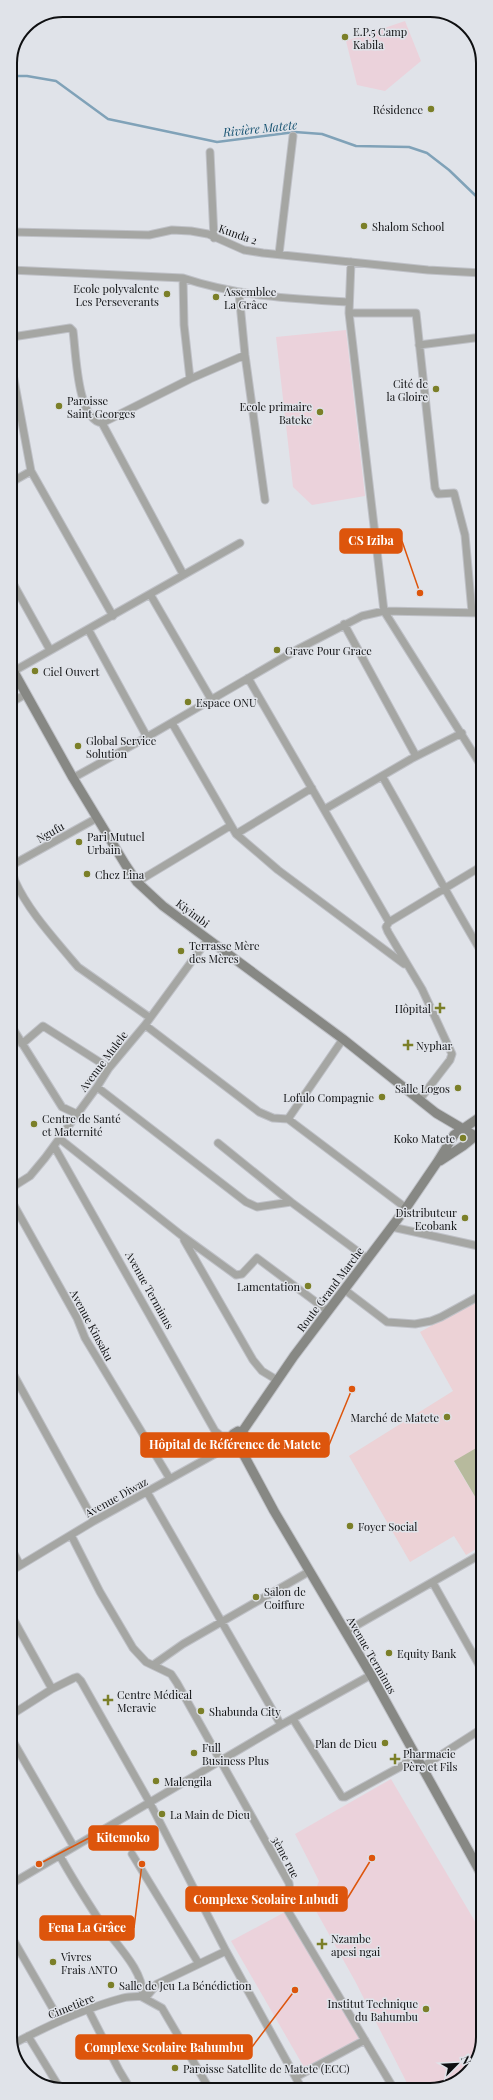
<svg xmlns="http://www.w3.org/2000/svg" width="493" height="2100" font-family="'Playfair Display',serif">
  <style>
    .commercial { fill: #ecd2d6 }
    .education { fill: #ebd2db }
    .garden { fill: #b7ba9d }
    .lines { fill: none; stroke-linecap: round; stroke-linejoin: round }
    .stream { stroke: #80a2b8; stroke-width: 2.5 }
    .street-casing { stroke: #bfc1c7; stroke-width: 9 }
    .secondary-casing { stroke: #bfc1c7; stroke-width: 11 }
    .street { stroke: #a5a6a3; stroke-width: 7 }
    .secondary { stroke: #878884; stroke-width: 9 }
    .poi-dot { fill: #7b7f28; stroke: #e0e3e9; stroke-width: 1.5 }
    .labels { text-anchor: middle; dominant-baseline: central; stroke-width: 3; stroke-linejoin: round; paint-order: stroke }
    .poi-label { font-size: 11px; fill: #0f1012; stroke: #e0e3e9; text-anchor: start }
    .street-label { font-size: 11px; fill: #0f1012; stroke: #e0e3e9 }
    .water-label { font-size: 12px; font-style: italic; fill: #165271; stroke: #e0e3e9 }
    .rim { fill: none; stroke: #0f1012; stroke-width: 2 }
    .leader { fill: none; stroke: #dd550c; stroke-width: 1.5 }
    .callout-dot { fill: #dd550c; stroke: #e0e3e9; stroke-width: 1.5 }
    .callout { fill: #dd550c; stroke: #dd550c; stroke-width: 1.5 }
    .callout-label { font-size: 12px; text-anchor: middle; font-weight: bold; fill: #fff }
  </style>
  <rect width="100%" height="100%" fill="#e0e3e9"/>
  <path class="commercial" d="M 483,1297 L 483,1444 L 454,1462 L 483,1510 L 483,1545 L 466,1555 L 454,1536 L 410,1562 L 349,1456 L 453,1391 L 420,1332 Z"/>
  <path class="education" d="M 405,21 L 421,61 L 385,91 L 357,85 L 346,41 Z
    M 346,330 L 365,496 L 312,505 L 293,487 L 276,337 Z
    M 391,1779 L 483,1935 L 483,2037 L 470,2072 L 440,2089 L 410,2089 L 355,1981 L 311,1902 L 319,1881 L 295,1834 Z
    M 285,1912 L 360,2039 L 305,2069 L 231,1941 Z"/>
  <path class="garden" d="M 483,1444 L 483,1510 L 454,1461 Z"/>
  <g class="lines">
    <path class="stream" d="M 10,76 L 27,76 L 56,81 L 108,119 L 217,142 L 295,132 L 322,134 L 356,146 L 409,147 L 427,153 L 449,170 L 477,197 L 482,197"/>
    <defs>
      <path id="street" d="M 210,152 L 214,238
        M 10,232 L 149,235 L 172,230 L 191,231 L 208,234 L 244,250 L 263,253 L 428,270 L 482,273
        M 279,254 L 293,136
        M 351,262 L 349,313 L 384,611 L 482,767
        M 10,270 L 183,278 C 237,296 292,299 348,302
        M 183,278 L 184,325 L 190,379
        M 239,293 L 245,355 L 265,500
        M 349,313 L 416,313 L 435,488 L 438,494 L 454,493 L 465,535 L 472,612
        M 10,339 L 12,337 L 70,328 L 73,331 C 76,352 77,420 102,423 L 190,379 L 245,355
        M 419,345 L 482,337
        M 10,358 L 31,471 L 113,616
        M 102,423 L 183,574
        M 10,483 L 31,471
        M 10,578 L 50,650
        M 150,594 L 211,699
        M 344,624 L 416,756
        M 88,629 L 147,737
        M 14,671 L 240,543
        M 248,678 L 389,922 L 386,927 L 388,932 L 422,989 L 452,1054 L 450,1060 L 420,1099
        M 10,703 L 26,694
        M 172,723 L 236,834 L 278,870 L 404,964
        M 382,776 C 416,835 447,895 482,953
        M 73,778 L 147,737 L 300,648 L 362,616 L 384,611 L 482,613
        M 325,809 L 411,759 L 462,733
        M 236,834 L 312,788
        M 10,857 C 15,865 11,872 15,881 C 28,910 52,936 72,960 L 78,967 L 149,1017
        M 14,864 L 97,818
        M 137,882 L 230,826
        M 389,922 L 482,866
        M 10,1024 L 62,1107 L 77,1114
        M 145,1025 L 259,1112 L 273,1118 L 288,1119 L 406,1208
        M 22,1044 L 43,1026 L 109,1068
        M 97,1087 L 246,1202 L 257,1207 L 291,1202 L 368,1259
        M 288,1119 L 343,1039
        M 60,1139 L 181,1235 L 236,1275 L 242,1274 L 257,1258 L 328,1311
        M 218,1143 L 291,1202
        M 54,1146 L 215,1431 L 221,1436 L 232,1436
        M 11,1188 L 30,1176 L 45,1158 L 97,1087 L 109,1068 L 145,1025 L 208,939
        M 11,1200 L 77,1318 L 85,1338 L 170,1479
        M 392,1227 L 483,1247
        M 184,1240 L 253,1360 L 262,1371 L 277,1380
        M 345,1290 L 387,1322 L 415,1324 L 431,1321 L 441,1317 L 483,1294
        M 11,1370 L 94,1521
        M 147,1492 L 281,1725
        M 71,1535 L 100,1592 L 133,1648 L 146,1662 L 171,1674 L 177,1683 L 289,1883 C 291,1893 286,1901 288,1911 L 394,2089
        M 11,1548 L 20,1565
        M 11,1571 L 94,1521 L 233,1444
        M 433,1583 L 483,1672
        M 11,1615 L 52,1689 L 74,1678 L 77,1677 L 81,1681 L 150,1803 L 226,1951 L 302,2089
        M 345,1632 L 483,1553
        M 153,1665 L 183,1644 L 310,1571
        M 11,1715 L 52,1689
        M 293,1719 L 342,1797 L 345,1797 L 400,1767 L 415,1756
        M 11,1738 L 74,1847
        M 422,1767 L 483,1728
        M 132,1854 L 199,1964
        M 60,1856 C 73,1880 88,1903 103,1926 C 116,1944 146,1973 142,1997
        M 11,1884 L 281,1725 L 371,1675
        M 11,1936 L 60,2021
        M 142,1997 L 162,2008 L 210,2090
        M 89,2011 L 119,2070 L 131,2090
        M 28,2036 L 61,2090
        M 11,2045 C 45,2027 85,2008 123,1998 C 131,1996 139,1997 147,1996 L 157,1984 L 226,1951
        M 296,2077 L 365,2040"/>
      <path id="secondary" d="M 10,665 L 73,778 L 125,864 L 137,882 L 163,906 L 343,1039 L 436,1113 L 475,1136
        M 440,1161 L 463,1146 L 483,1130
        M 242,1432 L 294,1356 L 406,1208 L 438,1161 L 454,1135 L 483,1115
        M 239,1446 L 244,1444 L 246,1438 L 244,1434 L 238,1431 L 233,1434 L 232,1442 L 239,1446 L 274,1511 L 371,1675 L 483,1877"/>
    </defs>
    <use href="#street" class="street-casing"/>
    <use href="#secondary" class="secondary-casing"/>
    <use href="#street" class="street"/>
    <use href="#secondary" class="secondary"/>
  </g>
  <g class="poi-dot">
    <circle cx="345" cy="37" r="4"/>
    <circle cx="431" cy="109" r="4"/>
    <circle cx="364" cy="226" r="4"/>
    <circle cx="167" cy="294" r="4"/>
    <circle cx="216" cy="297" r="4"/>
    <circle cx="436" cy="389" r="4"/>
    <circle cx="59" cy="406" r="4"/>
    <circle cx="320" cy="412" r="4"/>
    <circle cx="277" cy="650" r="4"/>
    <circle cx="35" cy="671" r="4"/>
    <circle cx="188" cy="702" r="4"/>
    <circle cx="78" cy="746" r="4"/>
    <circle cx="79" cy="842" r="4"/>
    <circle cx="87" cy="874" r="4"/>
    <circle cx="181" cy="951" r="4"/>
    <path d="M438 1002h4v4h4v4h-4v4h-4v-4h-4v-4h4z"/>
    <path d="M406 1039h4v4h4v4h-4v4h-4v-4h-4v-4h4z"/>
    <circle cx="458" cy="1088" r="4"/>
    <circle cx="382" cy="1097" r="4"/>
    <circle cx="34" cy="1124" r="4"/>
    <circle cx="463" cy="1138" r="4"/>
    <circle cx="465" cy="1218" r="4"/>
    <circle cx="308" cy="1286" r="4"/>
    <circle cx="447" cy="1417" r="4"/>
    <circle cx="350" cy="1526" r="4"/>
    <circle cx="256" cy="1597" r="4"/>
    <circle cx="389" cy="1653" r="4"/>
    <path d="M106 1694h4v4h4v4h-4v4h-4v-4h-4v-4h4z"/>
    <circle cx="201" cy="1711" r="4"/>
    <circle cx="385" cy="1743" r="4"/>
    <circle cx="194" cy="1753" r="4"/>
    <path d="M393 1753h4v4h4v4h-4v4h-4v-4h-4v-4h4z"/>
    <circle cx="156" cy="1781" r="4"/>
    <circle cx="162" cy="1814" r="4"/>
    <path d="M320 1938h4v4h4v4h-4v4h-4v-4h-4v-4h4z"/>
    <circle cx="53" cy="1962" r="4"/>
    <circle cx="111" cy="1985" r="4"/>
    <circle cx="426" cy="2009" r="4"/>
    <circle cx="175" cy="2068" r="4"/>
  </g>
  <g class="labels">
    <g class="poi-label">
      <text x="353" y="31">E.P.5 Camp<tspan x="353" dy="13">Kabila</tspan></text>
      <text x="423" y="109" text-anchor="end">Résidence</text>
      <text x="372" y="226">Shalom School</text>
      <text x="159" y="288" text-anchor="end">Ecole polyvalente<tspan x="159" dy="13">Les Perseverants</tspan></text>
      <text x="224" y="291">Assemblee<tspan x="224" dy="13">La Grâce</tspan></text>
      <text x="428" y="383" text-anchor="end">Cité de<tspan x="428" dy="13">la Gloire</tspan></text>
      <text x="67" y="400">Paroisse<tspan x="67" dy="13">Saint Georges</tspan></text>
      <text x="312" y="406" text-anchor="end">Ecole primaire<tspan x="312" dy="13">Bateke</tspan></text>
      <text x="285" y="650">Grave Pour Grace</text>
      <text x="43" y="671">Ciel Ouvert</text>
      <text x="196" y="702">Espace ONU</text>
      <text x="86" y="740">Global Service<tspan x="86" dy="13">Solution</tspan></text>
      <text x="87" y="836">Pari Mutuel<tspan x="87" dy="13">Urbain</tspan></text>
      <text x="95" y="874">Chez Lina</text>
      <text x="189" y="945">Terrasse Mère<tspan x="189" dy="13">des Mères</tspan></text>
      <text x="431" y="1008" text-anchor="end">Hôpital</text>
      <text x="416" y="1045">Nyphar</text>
      <text x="450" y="1088" text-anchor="end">Salle Logos</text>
      <text x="374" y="1097" text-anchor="end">Lofulo Compagnie</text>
      <text x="42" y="1118">Centre de Santé<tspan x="42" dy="13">et Maternité</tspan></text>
      <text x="455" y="1138" text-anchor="end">Koko Matete</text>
      <text x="457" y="1212" text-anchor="end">Distributeur<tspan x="457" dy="13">Ecobank</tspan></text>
      <text x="300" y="1286" text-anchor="end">Lamentation</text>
      <text x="439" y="1417" text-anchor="end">Marché de Matete</text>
      <text x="358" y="1526">Foyer Social</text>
      <text x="264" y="1591">Salon de<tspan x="264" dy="13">Coiffure</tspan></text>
      <text x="397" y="1653">Equity Bank</text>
      <text x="117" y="1694">Centre Médical<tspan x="117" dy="13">Meravie</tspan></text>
      <text x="209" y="1711">Shabunda City</text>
      <text x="377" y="1743" text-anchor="end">Plan de Dieu</text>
      <text x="202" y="1747">Full<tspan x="202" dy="13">Business Plus</tspan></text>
      <text x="403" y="1753">Pharmacie<tspan x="403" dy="13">Père et Fils</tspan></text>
      <text x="164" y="1781">Malengila</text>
      <text x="170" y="1814">La Main de Dieu</text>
      <text x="331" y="1938">Nzambe<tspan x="331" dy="13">apesi ngai</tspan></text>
      <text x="61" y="1956">Vivres<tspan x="61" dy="13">Frais ANTO</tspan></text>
      <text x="119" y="1985">Salle de Jeu La Bénédiction</text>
      <text x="418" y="2003" text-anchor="end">Institut Technique<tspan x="418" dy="13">du Bahumbu</tspan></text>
      <text x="183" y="2068">Paroisse Satellite de Matete (ECC)</text>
    </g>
    <g class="street-label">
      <text transform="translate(238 234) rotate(19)">Kunda 2</text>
      <text transform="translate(50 832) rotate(-29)">Ngufu</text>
      <text transform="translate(193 913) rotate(37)">Kiyimbi</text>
      <text transform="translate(103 1061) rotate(-53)">Avenue Mulele</text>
      <text transform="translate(330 1289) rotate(-53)">Route Grand Marche</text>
      <text transform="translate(150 1290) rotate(61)">Avenue Terminus</text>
      <text transform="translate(92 1325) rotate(62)">Avenue Kinsaku</text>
      <text transform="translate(116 1497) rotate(-29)">Avenue Diwaz</text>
      <text transform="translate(372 1655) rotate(60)">Avenue Terminus</text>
      <text transform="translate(286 1857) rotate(62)">3ème rue</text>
      <text transform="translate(71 2006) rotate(-22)">Cimetière</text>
    </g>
    <g class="water-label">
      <text transform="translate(260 128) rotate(-6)">Rivière Matete</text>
    </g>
  </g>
  <path d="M0 0H493V2100H0ZM63 17H430A46 46 0 0 1 476 63V2037A46 46 0 0 1 430 2083H63A46 46 0 0 1 17 2037V63A46 46 0 0 1 63 17Z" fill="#e0e3e9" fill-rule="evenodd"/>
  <path class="rim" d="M63 17H430A46 46 0 0 1 476 63V2037A46 46 0 0 1 430 2083H63A46 46 0 0 1 17 2037V63A46 46 0 0 1 63 17Z"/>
  <path class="leader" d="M420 593L402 541M352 1389L329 1445M39 1864L89 1838M372 1858L347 1899M142 1864L134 1928M295 1990L252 2047"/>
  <g class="callout-dot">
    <circle cx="420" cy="593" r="4"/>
    <circle cx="352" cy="1389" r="4"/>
    <circle cx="39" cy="1864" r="4"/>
    <circle cx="372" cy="1858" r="4"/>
    <circle cx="142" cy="1864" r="4"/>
    <circle cx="295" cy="1990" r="4"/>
  </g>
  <g class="callout">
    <rect x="340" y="529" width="62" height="24" rx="4"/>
    <rect x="141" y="1433" width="188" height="24" rx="4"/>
    <rect x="89" y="1826" width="69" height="24" rx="4"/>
    <rect x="186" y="1887" width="161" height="24" rx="4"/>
    <rect x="40" y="1916" width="94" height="24" rx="4"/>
    <rect x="76" y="2035" width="176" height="24" rx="4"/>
  </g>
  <g class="callout-label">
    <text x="371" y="545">CS Iziba</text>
    <text x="235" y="1449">Hôpital de Référence de Matete</text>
    <text x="123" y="1842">Kitemoko</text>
    <text x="266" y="1904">Complexe Scolaire Lubudi</text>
    <text x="87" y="1932">Fena La Grâce</text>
    <text x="164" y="2052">Complexe Scolaire Bahumbu</text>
  </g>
  <g transform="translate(457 2064) rotate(66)" stroke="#e0e3e9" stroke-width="3" paint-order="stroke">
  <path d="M0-3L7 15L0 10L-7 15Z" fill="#0f1012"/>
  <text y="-6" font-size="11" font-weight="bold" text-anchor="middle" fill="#0f1012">N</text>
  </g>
</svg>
